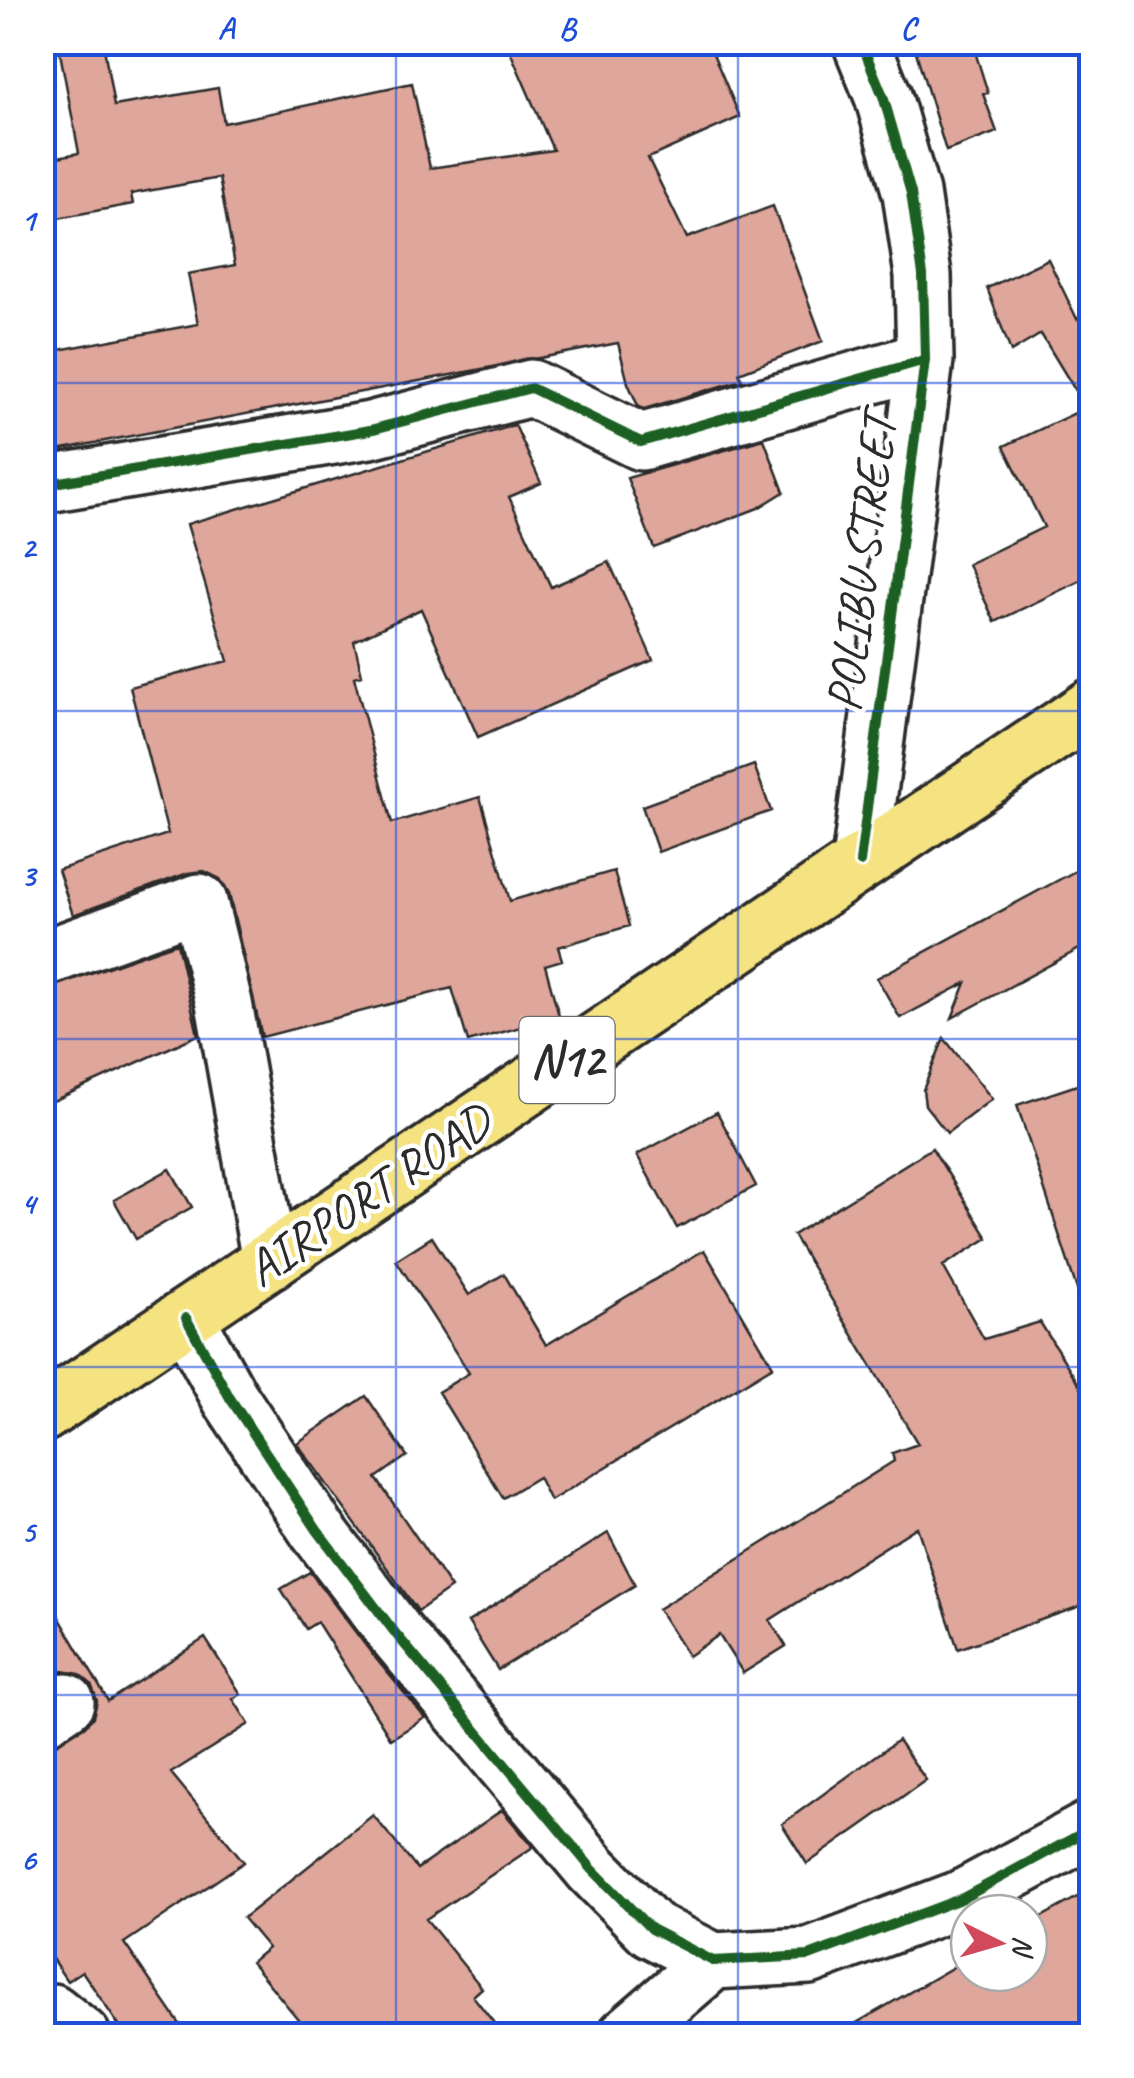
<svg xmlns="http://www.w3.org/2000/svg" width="1134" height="2078" font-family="Caveat,sans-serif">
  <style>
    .building { fill: #dfa69b; stroke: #2b2b2b; stroke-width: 2.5 }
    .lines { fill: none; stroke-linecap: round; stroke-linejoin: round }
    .street-casing { stroke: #2b2b2b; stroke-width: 62 }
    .highway-casing { stroke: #2b2b2b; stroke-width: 62 }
    .street { stroke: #fff; stroke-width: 55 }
    .highway { stroke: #f5e382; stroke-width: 55 }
    .cycleway-casing { stroke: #fff; stroke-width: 16 }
    .cycleway { stroke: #1b5e20; stroke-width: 10 }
    .grid { fill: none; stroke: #1d4ed8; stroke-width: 2.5; stroke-opacity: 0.55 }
    .labels { text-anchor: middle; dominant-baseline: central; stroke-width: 9; stroke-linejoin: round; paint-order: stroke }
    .shield { fill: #fff; stroke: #6b6b6b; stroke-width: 2.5 }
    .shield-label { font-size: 48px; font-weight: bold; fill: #2b2b2b }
    .street-label { font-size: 50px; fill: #2b2b2b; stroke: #fff }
    .neatline { fill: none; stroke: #1d4ed8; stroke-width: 4 }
    .grid-label { font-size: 32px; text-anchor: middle; font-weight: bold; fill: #1d4ed8 }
  </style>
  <rect width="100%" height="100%" fill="#fff"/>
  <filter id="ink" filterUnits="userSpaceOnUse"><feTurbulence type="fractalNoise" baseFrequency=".01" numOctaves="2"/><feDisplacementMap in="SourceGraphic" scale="20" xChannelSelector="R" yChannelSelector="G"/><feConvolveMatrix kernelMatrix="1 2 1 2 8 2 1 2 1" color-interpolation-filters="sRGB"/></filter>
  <g filter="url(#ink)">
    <path class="building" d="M 58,42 L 103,42 L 114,106 L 218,88 L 224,123 L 412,83 L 430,168 L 553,150 L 506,42 L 708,42 L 740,117 L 648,158 L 687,238 L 773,206 L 823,341 L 739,373 L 742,380 L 644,409 L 638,406 L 628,383 L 618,343 L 42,453 L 42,353 L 198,324 L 188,274 L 235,265 L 219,178 L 131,194 L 133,204 L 42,221 L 42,160 L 79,153 Z
      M 913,42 L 972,42 L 988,93 L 983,94 L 997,132 L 946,151 Z
      M 1048,259 L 1077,319 L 1092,310 L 1092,575 L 995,622 L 968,564 L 1044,527 L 1004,446 L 1086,408 L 1041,334 L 1011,352 L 987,288 Z
      M 515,425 L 541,483 L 509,497 L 551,587 L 609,562 L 653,660 L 478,737 L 421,609 L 354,641 L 362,675 L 354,677 L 392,823 L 480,797 L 510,901 L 614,871 L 629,926 L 558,947 L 562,960 L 545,965 L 559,1016 L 468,1042 L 452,988 L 262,1037 L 229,894 L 220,879 L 204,871 L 188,873 L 73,915 L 58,870 L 168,834 L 130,687 L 228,661 L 187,524 Z
      M 764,439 L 784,492 L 758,508 L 654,548 L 627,478 Z
      M 754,765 L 771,811 L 658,852 L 642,806 Z
      M 1092,862 L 1092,942 L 952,1018 L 966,983 L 900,1018 L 877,978 Z
      M 177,943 L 198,1035 L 42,1106 L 42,989 Z
      M 944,1038 L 992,1099 L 947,1133 L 925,1105 L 923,1090 Z
      M 1092,1080 L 1092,1307 L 1083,1308 L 1017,1105 Z
      M 717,1112 L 756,1186 L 677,1228 L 637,1155 Z
      M 932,1148 L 988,1238 L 943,1266 L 984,1339 L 1040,1322 L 1092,1405 L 1092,1602 L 958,1649 L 917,1527 L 770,1620 L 786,1646 L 743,1673 L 719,1635 L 688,1656 L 658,1609 L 894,1461 L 892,1453 L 918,1444 L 793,1235 Z
      M 170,1169 L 192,1207 L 136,1239 L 114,1200 Z
      M 432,1237 L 469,1295 L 504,1274 L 546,1345 L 704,1250 L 773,1366 L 550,1501 L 538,1477 L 503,1498 L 438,1392 L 469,1373 L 396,1260 Z
      M 366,1396 L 407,1456 L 376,1478 L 451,1588 L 418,1611 L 297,1443 Z
      M 608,1533 L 635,1585 L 498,1670 L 468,1622 Z
      M 310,1572 L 372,1654 L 425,1718 L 391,1739 L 317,1622 L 306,1629 L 281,1589 Z
      M 42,1588 L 108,1701 L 205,1638 L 241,1694 L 233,1699 L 249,1724 L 171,1773 L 244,1862 L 124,1943 L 188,2036 L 126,2036 L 82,1971 L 67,1981 L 42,1944 L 42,1749 L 84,1727 L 93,1717 L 97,1701 L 91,1684 L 79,1674 L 63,1671 L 42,1680 Z
      M 898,1740 L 926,1780 L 807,1864 L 782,1824 Z
      M 502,1810 L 533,1847 L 426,1919 L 482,1988 L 473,1996 L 504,2036 L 312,2036 L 251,1962 L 268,1948 L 243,1918 L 373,1815 L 417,1869 Z
      M 1092,1889 L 1092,2036 L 834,2036 L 969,1958 L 969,1973 L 1029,1973 L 1029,1924 Z"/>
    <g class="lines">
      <defs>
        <path id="street" d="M 42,485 L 370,430 L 531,388 L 641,442 L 925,360
          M 860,862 L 925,360 L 923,275 L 911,193 L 883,96 L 861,42
          M 42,959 L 199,902 L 224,1003 L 270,1261
          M 186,1318 L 230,1398 L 317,1530 L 396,1634 L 592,1869 L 651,1929 L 713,1961 L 809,1956 L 963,1898 L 1092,1828
          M 42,1718 L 66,1702
          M 42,2014 L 52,2012 L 82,2036
          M 626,2036 L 713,1961"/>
        <path id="highway" d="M 42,1414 L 1092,707"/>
      </defs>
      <use href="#street" class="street-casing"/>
      <use href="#highway" class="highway-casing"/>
      <use href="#street" class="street"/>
      <use href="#highway" class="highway"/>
      <defs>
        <path id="cycleway" d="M 42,485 L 370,430 L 531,388 L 641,442 L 925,360
          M 860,862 L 925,360 L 923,275 L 911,193 L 883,96 L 861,42
          M 186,1318 L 230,1398 L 317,1530 L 396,1634 L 592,1869 L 651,1929 L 713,1961 L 809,1956 L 963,1898 L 1092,1828"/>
      </defs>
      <use href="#cycleway" class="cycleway-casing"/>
      <use href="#cycleway" class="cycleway"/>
    </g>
  </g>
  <path class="grid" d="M 396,42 L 396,2036M 738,42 L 738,2036M 42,383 L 1092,383M 42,711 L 1092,711M 42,1039 L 1092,1039M 42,1367 L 1092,1367M 42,1695 L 1092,1695"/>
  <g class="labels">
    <rect class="shield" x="519.5" y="1017" width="95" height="86" rx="8"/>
    <g class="shield-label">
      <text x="567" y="1060">N12</text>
    </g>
    <g class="street-label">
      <text transform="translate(861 563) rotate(-83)">POLIBU STREET</text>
      <text transform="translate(368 1195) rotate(-34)">AIRPORT ROAD</text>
    </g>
  </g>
  <rect width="1134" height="2078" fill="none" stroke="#fff" stroke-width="110"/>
  <g transform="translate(999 1943) rotate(95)"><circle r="48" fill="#ffffff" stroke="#aaaaaa" stroke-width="2.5"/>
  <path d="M0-8L18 38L0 25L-18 38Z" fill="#d1495b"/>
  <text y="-15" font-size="28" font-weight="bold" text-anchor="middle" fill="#2b2b2b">N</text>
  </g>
  <rect x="55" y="55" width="1024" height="1968" class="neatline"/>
  <g class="grid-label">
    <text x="226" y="39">A</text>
    <text x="567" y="39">B</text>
    <text x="908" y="39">C</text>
    <text x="28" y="230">1</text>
    <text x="28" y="558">2</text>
    <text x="28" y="886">3</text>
    <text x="28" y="1214">4</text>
    <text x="28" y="1542">5</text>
    <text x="28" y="1870">6</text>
  </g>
</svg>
